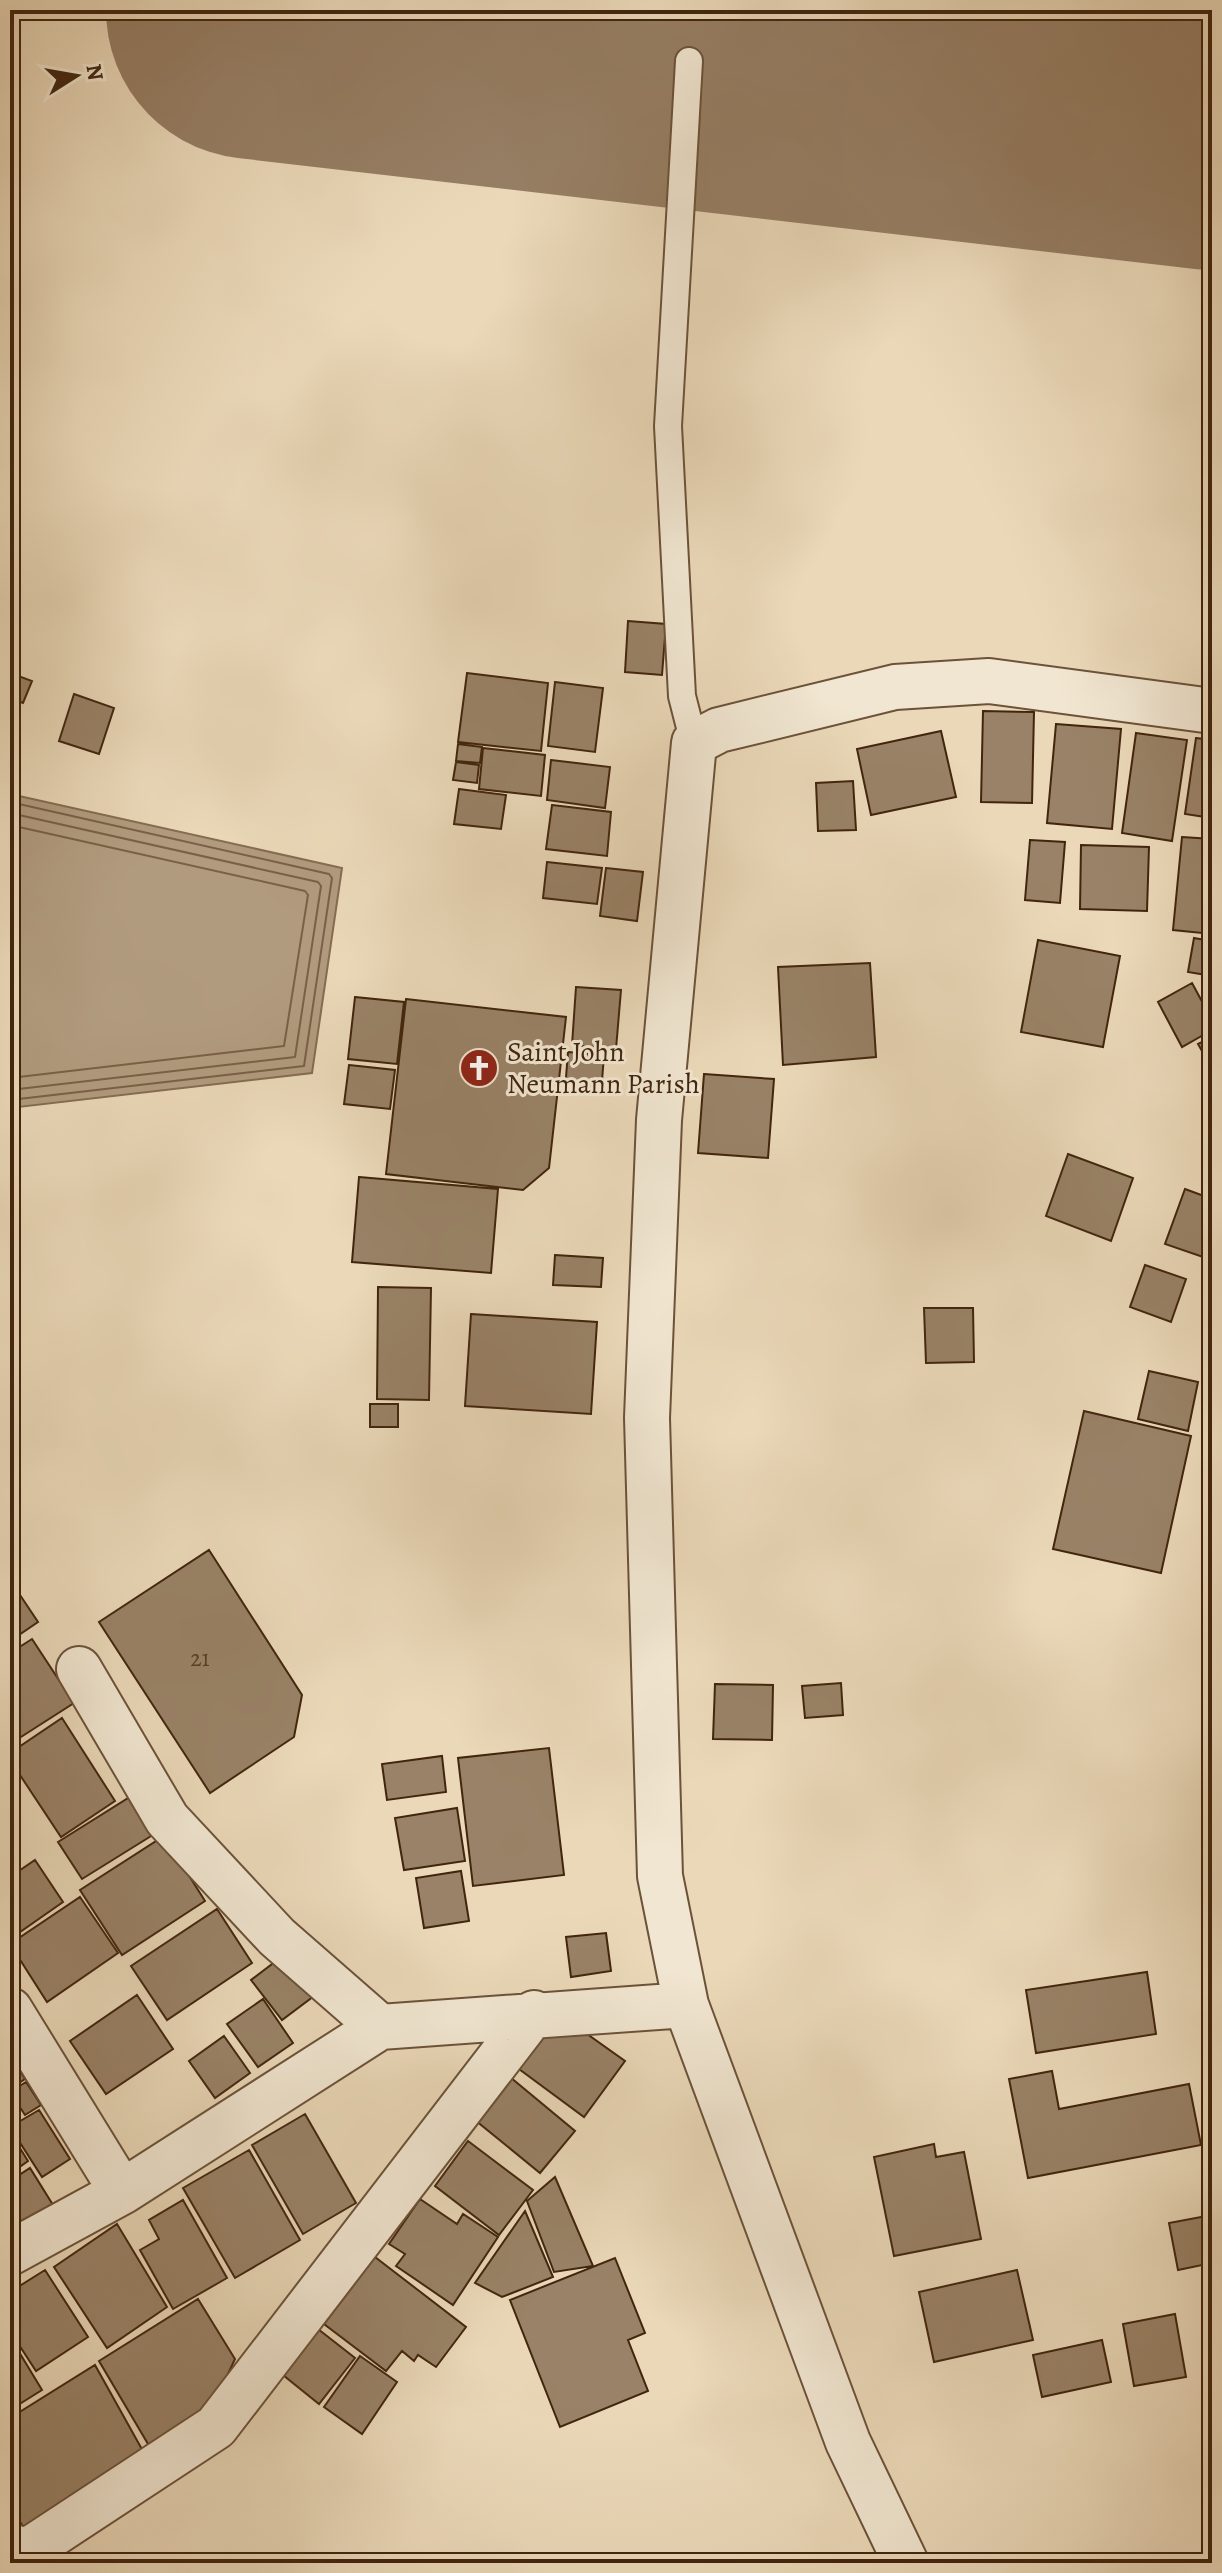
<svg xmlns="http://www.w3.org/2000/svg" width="1222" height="2573" font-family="Alegreya,serif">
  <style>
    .water { fill: #b19b7f; stroke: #856c52; stroke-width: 2 }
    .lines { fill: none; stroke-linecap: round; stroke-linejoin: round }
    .shore { stroke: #7a6047; stroke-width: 2 }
    .runway { stroke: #967e64; stroke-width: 298 }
    .building { fill: #998267; stroke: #42250f; stroke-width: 2 }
    .lane-casing { stroke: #6c5239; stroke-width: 30 }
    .street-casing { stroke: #6c5239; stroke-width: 48 }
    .lane { stroke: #f1e6d1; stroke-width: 26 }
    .street { stroke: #f1e6d1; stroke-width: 44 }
    .labels { text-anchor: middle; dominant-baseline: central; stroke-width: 6; stroke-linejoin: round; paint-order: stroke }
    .number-label { font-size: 24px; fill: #583c25 }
    .poi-label { font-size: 28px; fill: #42250f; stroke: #f1e6d1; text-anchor: start }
  </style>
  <rect width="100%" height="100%" fill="#ead8b8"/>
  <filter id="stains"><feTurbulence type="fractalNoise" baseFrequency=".0025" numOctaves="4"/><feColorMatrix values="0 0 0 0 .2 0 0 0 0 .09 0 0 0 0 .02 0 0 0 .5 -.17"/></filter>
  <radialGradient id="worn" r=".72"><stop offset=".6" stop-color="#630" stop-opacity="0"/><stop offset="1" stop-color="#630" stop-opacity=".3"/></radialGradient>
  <path class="water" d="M 10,794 L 342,868 L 312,1073 L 10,1108 Z"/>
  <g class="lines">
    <path class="shore" d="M 10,802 L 329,874 L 332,878 L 304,1066 L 10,1100
      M 10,813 L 318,882 L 321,886 L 295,1057 L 10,1090
      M 10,825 L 305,891 L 308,895 L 284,1046 L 10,1078"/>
    <path class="runway" d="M 255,10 L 1212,121"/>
  </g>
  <path class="building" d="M 628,621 L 666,624 L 662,675 L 625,672 Z
    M 10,673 L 32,681 L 23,703 L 10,698 Z
    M 467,673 L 548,683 L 541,751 L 458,742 Z
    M 555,682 L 603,688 L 595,752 L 548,746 Z
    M 74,694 L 114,708 L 99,754 L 59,741 Z
    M 983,711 L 1034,712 L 1032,803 L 981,802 Z
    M 1056,724 L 1121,729 L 1112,829 L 1047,823 Z
    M 941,731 L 956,797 L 871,815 L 857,749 Z
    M 1136,733 L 1187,740 L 1172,841 L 1122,833 Z
    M 1196,738 L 1212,740 L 1212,818 L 1185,814 Z
    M 458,744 L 482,747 L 480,763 L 456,761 Z
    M 483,748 L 545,755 L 541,796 L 479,789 Z
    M 551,760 L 610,767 L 605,808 L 547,800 Z
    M 456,762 L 479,765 L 477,783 L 453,780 Z
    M 853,781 L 856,830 L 818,831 L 816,783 Z
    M 459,789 L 506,795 L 501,829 L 454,824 Z
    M 552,805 L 611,812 L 607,856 L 546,849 Z
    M 1182,837 L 1212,839 L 1212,934 L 1173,930 Z
    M 1030,840 L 1065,842 L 1060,903 L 1025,900 Z
    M 1081,845 L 1149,847 L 1147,911 L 1080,909 Z
    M 547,862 L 602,868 L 597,904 L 543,898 Z
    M 606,868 L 643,872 L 637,921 L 600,916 Z
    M 1194,938 L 1212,941 L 1212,976 L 1188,972 Z
    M 1038,940 L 1120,956 L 1103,1047 L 1021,1032 Z
    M 870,963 L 876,1057 L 783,1065 L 778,967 Z
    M 1192,983 L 1212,1020 L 1212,1030 L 1182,1047 L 1158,1002 Z
    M 576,987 L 621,990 L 616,1049 L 572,1045 Z
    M 355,997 L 404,1002 L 397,1064 L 348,1059 Z
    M 406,999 L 566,1017 L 549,1168 L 523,1190 L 386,1174 Z
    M 1212,1037 L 1212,1069 L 1198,1044 Z
    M 568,1052 L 604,1055 L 601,1094 L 565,1090 Z
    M 349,1065 L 395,1070 L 390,1109 L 344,1104 Z
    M 704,1074 L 774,1079 L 768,1158 L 698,1153 Z
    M 1068,1154 L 1133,1178 L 1111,1241 L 1046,1216 Z
    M 359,1177 L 498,1189 L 491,1273 L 352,1262 Z
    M 1185,1189 L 1212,1199 L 1212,1232 L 1203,1257 L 1165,1244 Z
    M 555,1255 L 603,1258 L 601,1287 L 553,1285 Z
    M 1145,1265 L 1186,1279 L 1171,1322 L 1130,1307 Z
    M 378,1287 L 431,1288 L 429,1400 L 377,1399 Z
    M 924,1308 L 973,1308 L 974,1362 L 926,1363 Z
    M 471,1314 L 597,1322 L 591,1414 L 465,1406 Z
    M 1149,1371 L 1198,1382 L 1188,1431 L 1138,1419 Z
    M 370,1404 L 398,1404 L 398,1427 L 370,1427 Z
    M 1084,1411 L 1191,1436 L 1161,1573 L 1053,1549 Z
    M 209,1550 L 302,1695 L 294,1737 L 210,1793 L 99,1622 Z
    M 10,1580 L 38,1622 L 10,1641 Z
    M 32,1639 L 74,1703 L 10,1744 L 10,1653 Z
    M 841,1683 L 843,1715 L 805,1718 L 802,1686 Z
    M 715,1684 L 773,1685 L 772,1740 L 713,1739 Z
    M 62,1718 L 115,1801 L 61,1837 L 10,1760 L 10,1753 Z
    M 549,1748 L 564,1875 L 473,1886 L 458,1758 Z
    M 442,1756 L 446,1792 L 387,1800 L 382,1764 Z
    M 141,1790 L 164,1828 L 82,1879 L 58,1842 Z
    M 457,1808 L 465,1861 L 404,1870 L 395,1818 Z
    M 164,1836 L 205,1901 L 122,1955 L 80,1890 Z
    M 35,1860 L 63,1902 L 10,1939 L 10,1877 Z
    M 461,1871 L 469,1921 L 424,1928 L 416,1878 Z
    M 80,1897 L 118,1953 L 47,2002 L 10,1944 Z
    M 217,1909 L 252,1963 L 167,2020 L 131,1966 Z
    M 606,1933 L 611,1971 L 571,1977 L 566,1937 Z
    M 284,1955 L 314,1996 L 282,2020 L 251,1980 Z
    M 1147,1972 L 1156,2034 L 1036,2053 L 1026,1990 Z
    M 137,1995 L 173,2049 L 106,2094 L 70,2041 Z
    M 263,1999 L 293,2043 L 258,2067 L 227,2024 Z
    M 552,2023 L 573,2024 L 625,2061 L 584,2117 L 519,2069 Z
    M 224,2036 L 250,2073 L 215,2098 L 189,2061 Z
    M 10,2054 L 25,2079 L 10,2089 Z
    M 1052,2071 L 1059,2109 L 1189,2084 L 1201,2145 L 1028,2178 L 1009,2079 Z
    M 510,2077 L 575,2131 L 540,2173 L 475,2120 Z
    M 26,2082 L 41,2105 L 25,2115 L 10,2092 Z
    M 39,2110 L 70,2159 L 42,2177 L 10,2127 Z
    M 305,2114 L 356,2203 L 303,2234 L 252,2145 Z
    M 11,2134 L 28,2161 L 14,2171 L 10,2165 Z
    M 468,2141 L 533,2190 L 499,2235 L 435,2186 Z
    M 934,2144 L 936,2157 L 964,2152 L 981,2239 L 894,2256 L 874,2157 Z
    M 249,2150 L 300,2240 L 235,2278 L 183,2188 Z
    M 10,2167 L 16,2177 L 30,2168 L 53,2205 L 10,2232 Z
    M 555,2177 L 593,2266 L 554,2272 L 527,2201 Z
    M 420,2199 L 457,2224 L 463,2214 L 498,2237 L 453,2305 L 396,2266 L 405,2254 L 389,2244 Z
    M 183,2200 L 227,2278 L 173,2309 L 140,2250 L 159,2239 L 149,2220 Z
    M 525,2211 L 553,2277 L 502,2297 L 475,2283 Z
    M 1212,2215 L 1212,2263 L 1178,2270 L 1169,2223 Z
    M 117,2224 L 167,2307 L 107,2348 L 54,2267 Z
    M 375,2257 L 466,2327 L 436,2367 L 418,2355 L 414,2361 L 402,2351 L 386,2371 L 324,2324 Z
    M 615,2258 L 645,2333 L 628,2340 L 648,2391 L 560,2427 L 510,2300 Z
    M 45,2270 L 88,2337 L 36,2371 L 10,2331 L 10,2292 Z
    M 1017,2270 L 1033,2340 L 934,2362 L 919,2292 Z
    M 198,2299 L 235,2359 L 213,2406 L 151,2449 L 99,2361 Z
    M 1175,2314 L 1186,2377 L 1134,2386 L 1123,2324 Z
    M 318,2329 L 355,2358 L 319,2404 L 283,2375 Z
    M 10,2337 L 42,2390 L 10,2410 Z
    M 1102,2340 L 1111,2382 L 1042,2397 L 1033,2355 Z
    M 360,2356 L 397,2382 L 362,2434 L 324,2407 Z
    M 95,2365 L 144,2453 L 25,2529 L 10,2508 L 10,2418 Z"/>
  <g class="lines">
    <defs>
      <path id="lane" d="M 689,61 L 668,426 L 682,696 L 694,743"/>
      <path id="street" d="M 79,1669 L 167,1819 L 277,1937 L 380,2027 L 686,2005
        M 10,2010 L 122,2192
        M 10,2253 L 122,2192 L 380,2027
        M 10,2545 L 20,2552 L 35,2546 L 216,2427 L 534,2013
        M 906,2563 L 848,2442 L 686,2005 L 660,1876 L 647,1418 L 659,1120 L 694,743 L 719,730 L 895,687 L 989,681 L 1212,711"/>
    </defs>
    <use href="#lane" class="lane-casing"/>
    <use href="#street" class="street-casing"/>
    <use href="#lane" class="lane"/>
    <use href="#street" class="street"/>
  </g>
  <defs>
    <symbol id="church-disc" viewBox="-11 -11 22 22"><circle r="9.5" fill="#8f2418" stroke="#f1e6d1"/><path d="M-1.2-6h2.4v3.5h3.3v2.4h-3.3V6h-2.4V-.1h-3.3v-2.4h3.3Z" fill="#fff"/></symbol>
  </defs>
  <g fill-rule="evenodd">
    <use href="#church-disc" x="457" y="1046" width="44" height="44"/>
  </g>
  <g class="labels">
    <g class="number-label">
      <text x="200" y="1658">21</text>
    </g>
    <g class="poi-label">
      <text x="507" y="1052">Saint John<tspan x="507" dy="32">Neumann Parish</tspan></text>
    </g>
  </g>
  <rect width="1222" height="2573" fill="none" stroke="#ead8b8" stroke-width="40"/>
  <rect x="12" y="12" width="1198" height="2549" fill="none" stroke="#42250f" stroke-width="4"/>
  <rect x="20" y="20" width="1182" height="2533" fill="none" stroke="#42250f" stroke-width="2"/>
  <g transform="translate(76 76) rotate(79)" stroke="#f1e6d1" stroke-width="6" paint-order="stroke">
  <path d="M0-6L14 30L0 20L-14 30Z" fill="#42250f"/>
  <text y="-12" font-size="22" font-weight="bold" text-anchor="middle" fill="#42250f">N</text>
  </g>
  <rect width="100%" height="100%" filter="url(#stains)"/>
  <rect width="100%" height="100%" fill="url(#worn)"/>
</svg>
